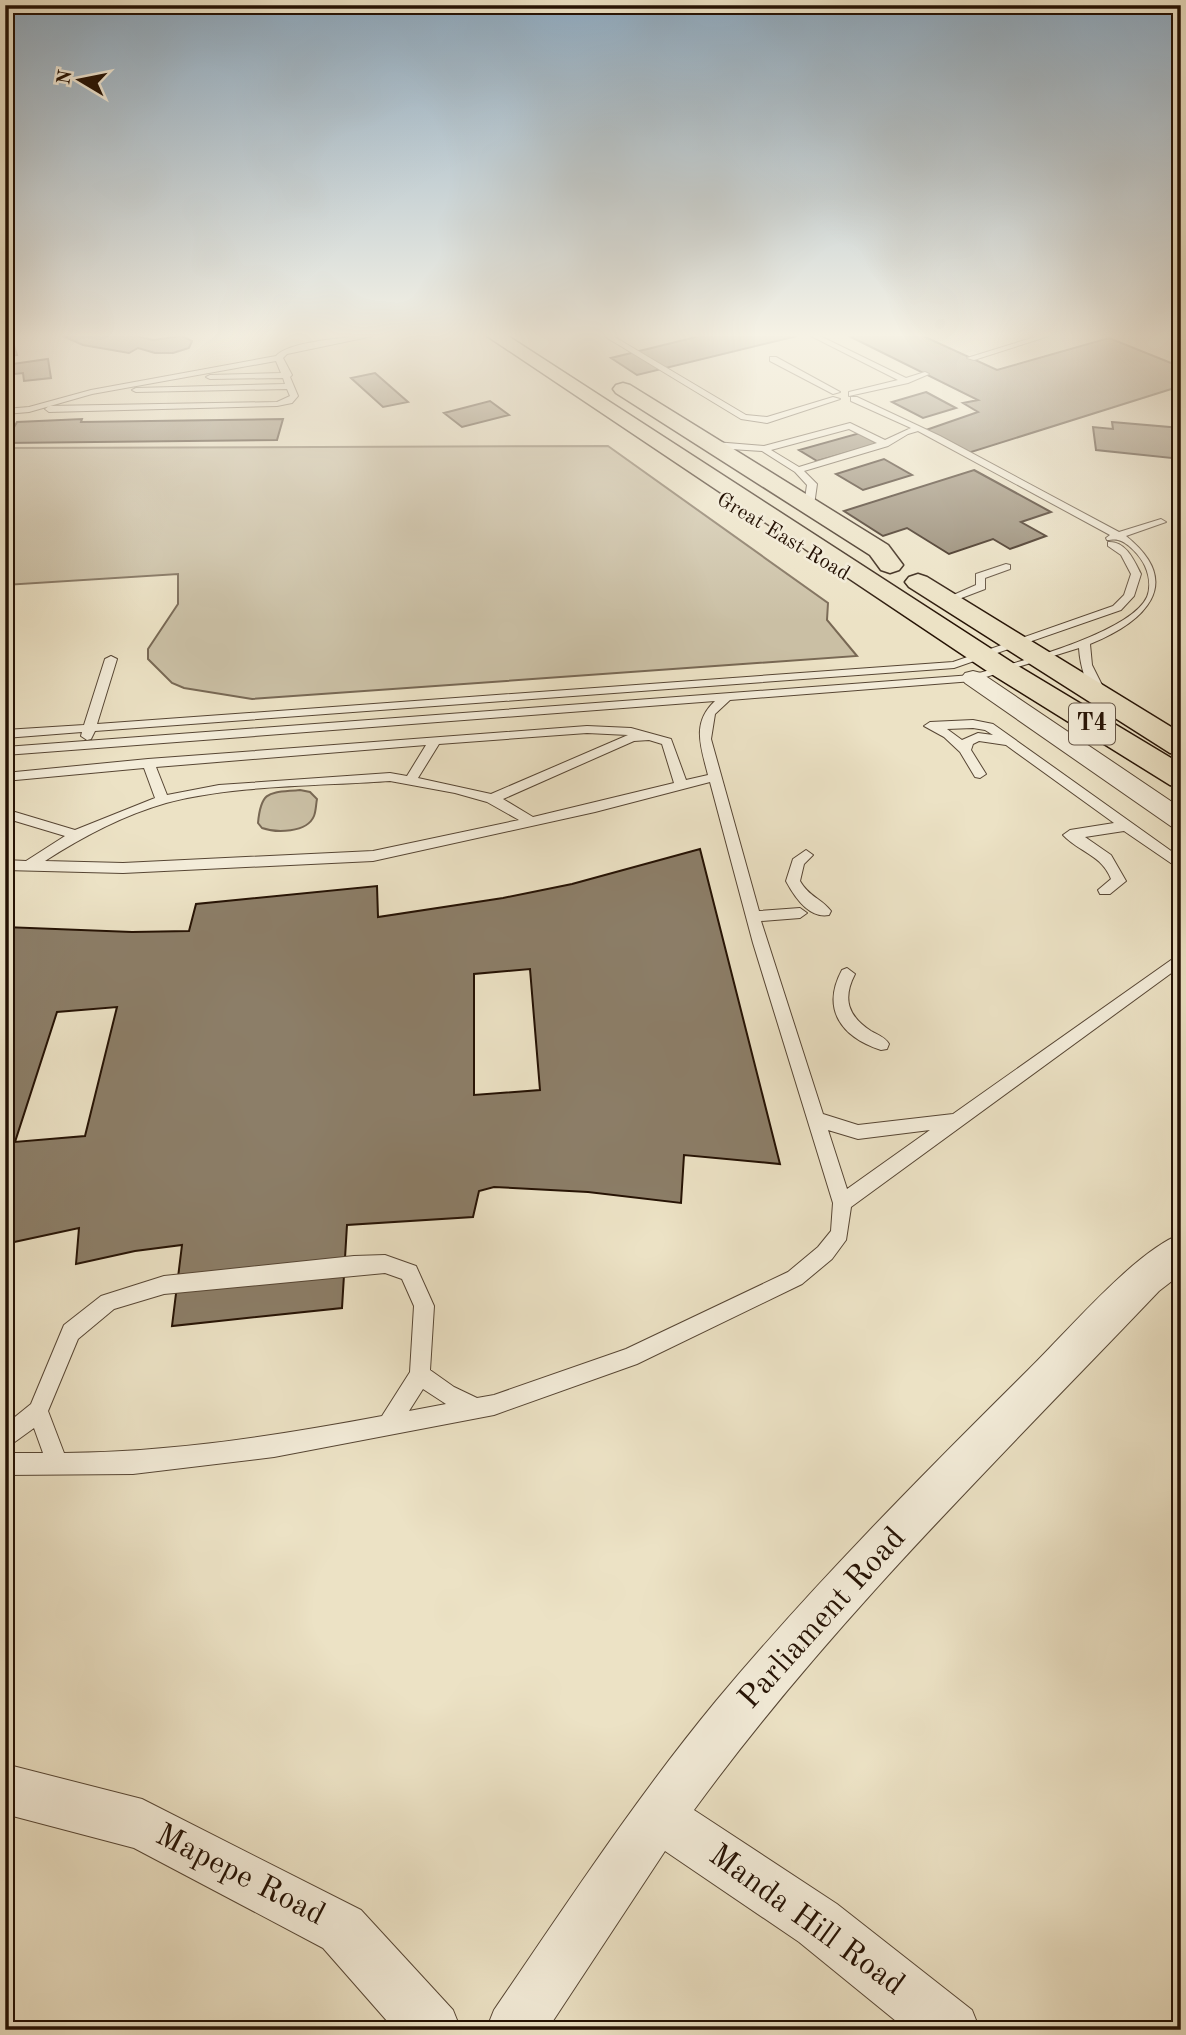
<svg xmlns="http://www.w3.org/2000/svg" width="1186" height="2035" font-family="'Old Standard TT',serif">
  <style>
    .green { fill: #cabfa4; stroke: #786854; stroke-width: 2 }
    .building { fill: #8c7e68; stroke: #251204; stroke-width: 2; fill-rule: evenodd }
    .lines { fill: none; stroke-linecap: round; stroke-linejoin: round }
    .service-casing { stroke: #574634; stroke-width: 2 }
    .minor-casing { stroke: #574634; stroke-width: 2 }
    .primary-casing { stroke: #251204; stroke-width: 3 }
    .service { fill: #f3ecd9; fill-rule: evenodd }
    .minor { fill: #f3ecd9; fill-rule: evenodd }
    .primary { fill: #ece2c5; fill-rule: evenodd }
    .labels { text-anchor: middle; dominant-baseline: central; stroke-width: 5; stroke-linejoin: round; paint-order: stroke }
    .far-street-label { font-size: 21px; fill: #251204; stroke: #f3ecd9 }
    .shield { fill: #f3ecd9; stroke: #635344; stroke-width: 2 }
    .shield-label { font-size: 24px; font-weight: bold; fill: #251204 }
    .near-street-label { font-size: 32px; fill: #251204; stroke: #f3ecd9 }
  </style>
  <rect width="100%" height="100%" fill="#ece2c5"/>
  <filter id="stains"><feTurbulence type="fractalNoise" baseFrequency=".00286" numOctaves="4"/><feColorMatrix values="0 0 0 0 .2 0 0 0 0 .09 0 0 0 0 .02 0 0 0 .5 -.17"/></filter>
  <radialGradient id="worn" r=".72"><stop offset=".6" stop-color="#630" stop-opacity="0"/><stop offset="1" stop-color="#630" stop-opacity=".3"/></radialGradient>
  <path class="green" d="M 608,446 L 828,603 L 827,620 L 857,656 L 252,699 L 184,688 L 172,683 L 148,659 L 148,649 L 178,604 L 178,574 L 5,585 L 5,448 Z
    M 300,790 L 310,792 L 317,799 C 316,804 316,811 314,816 C 307,833 276,833 262,828 L 258,823 C 261,789 270,793 300,790 Z"/>
  <path class="building" d="M 5,336 L 11,336 L 17,355 L 5,357 Z
    M 63,336 L 135,336 L 153,340 L 182,336 L 192,341 L 189,348 L 173,353 L 155,353 L 138,348 L 129,353 L 83,345 Z
    M 700,336 L 797,336 L 637,375 L 611,358 Z
    M 849,336 L 923,336 L 997,370 L 1109,338 L 1181,367 L 1181,386 L 968,453 L 926,430 L 978,412 L 963,403 L 978,400 Z
    M 48,359 L 51,378 L 24,381 L 23,373 L 5,375 L 5,365 Z
    M 375,373 L 408,402 L 383,407 L 351,378 Z
    M 926,392 L 956,408 L 923,418 L 892,402 Z
    M 490,401 L 509,415 L 462,427 L 444,413 Z
    M 82,419 L 81,422 L 283,419 L 277,440 L 5,443 L 17,422 Z
    M 1112,422 L 1181,428 L 1181,459 L 1096,450 L 1093,427 L 1113,429 Z
    M 860,433 L 878,444 L 817,461 L 799,450 Z
    M 884,459 L 912,475 L 863,490 L 836,474 Z
    M 974,470 L 1051,512 L 1021,522 L 1046,536 L 1010,549 L 993,539 L 949,554 L 907,528 L 883,536 L 844,511 Z
    M 700,849 L 780,1164 L 684,1155 L 681,1203 L 588,1192 L 494,1187 L 479,1191 L 473,1217 L 347,1225 L 342,1308 L 172,1326 L 182,1245 L 135,1251 L 76,1264 L 79,1228 L 5,1244 L 5,927 L 132,932 L 189,931 L 196,904 L 377,886 L 378,917 L 503,898 L 572,884 ZM 530,969 L 540,1090 L 474,1095 L 474,974 ZM 117,1007 L 85,1136 L 15,1142 L 57,1012 Z"/>
  <g class="lines">
    <defs>
      <path id="service" d="M 357,336 L 373,336 L 287,354 L 283,358 L 292,375 L 290,377 L 298,396 L 292,403 L 277,406 L 49,412 L 45,409 L 49,406 L 277,402 L 290,396 L 287,389 L 136,392 L 132,390 L 136,388 L 285,384 L 283,378 L 210,379 L 206,377 L 210,375 L 281,373 L 276,361 L 92,394 L 29,412 L 5,414 L 5,409 L 29,407 L 91,390 L 276,356 C 288,342 338,339 357,336 Z
        M 604,336 L 613,336 L 746,415 L 767,417 L 833,397 L 840,399 L 767,423 L 741,419 Z
        M 811,336 L 820,336 L 906,378 L 925,372 L 929,374 L 908,383 L 849,396 L 849,392 L 898,380 Z
        M 1038,336 L 1049,336 L 974,360 L 967,358 Z
        M 770,357 L 776,357 L 840,392 L 833,394 L 770,361 Z
        M 851,397 L 857,397 L 940,436 L 1119,532 L 1161,519 L 1166,522 L 1126,536 C 1186,584 1144,622 1090,644 L 1092,665 L 1107,695 L 1105,698 L 1101,699 C 1086,691 1080,664 1079,648 L 973,681 L 730,700 L 715,714 L 711,739 L 759,911 L 800,908 L 807,913 L 800,918 L 761,921 L 823,1114 L 858,1125 L 953,1114 L 1181,953 L 1181,966 L 851,1207 L 846,1240 L 832,1259 L 802,1284 L 637,1364 L 494,1415 L 274,1457 L 133,1474 L 5,1475 L 5,1453 L 43,1453 L 34,1428 L 5,1449 L 5,1425 L 31,1404 L 64,1325 L 101,1296 L 164,1276 L 354,1256 L 385,1255 L 416,1266 L 434,1306 L 430,1370 L 454,1387 L 477,1398 L 494,1395 L 626,1349 L 788,1272 L 818,1247 L 831,1231 L 833,1203 L 753,943 L 710,782 L 595,812 L 373,861 L 123,873 L 5,870 L 5,860 L 26,861 L 65,836 L 5,818 L 5,809 L 75,830 L 155,798 L 144,768 L 5,781 L 5,773 L 148,759 L 587,726 L 631,728 L 671,739 L 686,780 L 708,775 C 701,747 691,723 715,701 L 5,755 L 5,747 L 972,675 C 1011,664 1130,634 1147,597 C 1151,587 1149,575 1145,566 C 1141,557 1128,542 1118,540 C 1114,539 1111,540 1107,540 L 1106,538 L 1110,535 L 918,431 L 908,434 L 888,446 L 804,471 L 817,484 L 814,505 L 809,508 L 804,505 L 807,485 L 795,472 L 762,451 L 715,448 L 711,445 L 715,442 L 764,446 L 850,423 L 885,440 L 911,428 L 851,401 ZM 849,429 L 877,443 L 799,467 L 771,450 ZM 587,733 L 628,735 L 491,794 L 418,778 L 439,744 ZM 649,740 L 662,744 L 674,783 L 533,817 L 503,799 L 634,741 ZM 426,745 L 407,776 L 390,773 L 219,785 L 167,795 L 156,767 ZM 390,781 L 455,793 L 487,802 L 519,820 L 373,851 L 123,863 L 45,861 C 82,837 124,815 166,803 C 232,785 320,786 390,781 ZM 828,1130 L 858,1139 L 930,1130 L 847,1189 ZM 385,1273 L 402,1279 L 414,1306 L 410,1372 L 382,1416 C 275,1436 173,1452 64,1453 L 48,1411 L 78,1339 L 114,1309 L 164,1294 ZM 423,1389 L 446,1404 L 409,1411 Z
        M 1108,542 C 1126,541 1134,560 1141,574 L 1134,596 L 1121,610 L 954,668 L 95,731 L 91,739 L 87,740 L 81,736 L 82,732 L 5,738 L 5,730 L 84,725 L 105,659 L 111,656 L 117,659 L 97,724 L 953,662 L 1113,606 L 1124,595 L 1131,574 L 1121,555 L 1108,546 Z
        M 1006,564 L 1010,565 L 1010,569 L 985,578 L 985,589 L 951,602 L 942,600 L 976,585 L 976,574 Z
        M 973,720 L 993,724 L 1181,858 L 1181,870 L 1124,831 L 1085,837 L 1111,855 L 1126,881 L 1110,894 L 1100,894 L 1098,890 L 1111,879 C 1102,855 1079,852 1063,835 L 1070,830 L 1114,823 L 1006,745 L 979,741 L 973,744 L 971,750 L 986,774 L 980,778 L 975,777 L 960,752 L 944,737 L 924,726 L 930,722 ZM 973,728 L 985,730 L 993,735 L 978,733 L 962,740 L 947,729 Z
        M 806,850 L 813,855 L 804,864 L 800,881 C 809,897 821,898 831,911 L 829,915 C 809,919 794,896 786,881 L 793,859 Z
        M 847,968 L 855,974 C 842,999 848,1016 871,1031 C 878,1035 885,1037 889,1044 L 887,1049 L 881,1050 C 841,1037 821,1009 842,970 Z"/>
      <path id="minor" d="M 973,671 L 981,673 L 1181,808 L 1181,830 L 1172,827 L 965,683 L 961,678 L 965,673 Z
        M 1181,1234 L 1181,1274 L 1159,1291 C 999,1459 831,1622 694,1810 L 837,1904 L 972,2010 L 980,2030 L 907,2030 L 799,1942 L 665,1851 L 547,2030 L 486,2030 L 494,2010 C 566,1905 635,1799 716,1701 C 813,1585 920,1477 1028,1370 C 1065,1334 1135,1251 1181,1234 Z
        M 5,1764 L 142,1799 L 361,1910 L 453,2010 L 461,2030 L 395,2030 L 323,1948 L 134,1848 L 5,1814 Z"/>
      <path id="primary" d="M 487,336 L 508,336 L 1013,663 L 1181,764 L 1181,788 L 1170,785 L 993,675 Z
        M 623,383 L 630,385 L 888,545 L 903,565 L 899,570 L 890,573 L 881,570 L 870,555 L 616,393 L 613,389 L 616,385 Z
        M 918,574 L 927,577 L 1181,733 L 1181,755 L 1170,753 L 909,587 L 905,582 L 909,577 Z"/>
    </defs>
    <use href="#service" class="service-casing"/>
    <use href="#minor" class="minor-casing"/>
    <use href="#primary" class="primary-casing"/>
    <use href="#service" class="service"/>
    <use href="#minor" class="minor"/>
    <use href="#primary" class="primary"/>
  </g>
  <linearGradient id="sky" x2="0" y2="1"><stop stop-color="#8eaac0"/><stop offset="0.54" stop-color="#f6f2e5"/><stop offset="1" stop-color="#f6f2e5" stop-opacity="0"/></linearGradient>
  <rect width="1186" height="621" fill="url(#sky)"/>
  <g class="labels">
    <g class="far-street-label">
      <text transform="translate(783 537) rotate(31)">Great East Road</text>
    </g>
    <rect class="shield" x="1069" y="703.5" width="46" height="41" rx="5"/>
    <g class="shield-label">
      <text x="1092" y="724">T4</text>
    </g>
    <g class="near-street-label">
      <text transform="translate(823 1619) rotate(-48)">Parliament Road</text>
      <text transform="translate(240 1876) rotate(27)">Mapepe Road</text>
      <text transform="translate(806 1921) rotate(36)">Manda Hill Road</text>
    </g>
  </g>
  <rect width="1186" height="2035" fill="none" stroke="#ece2c5" stroke-width="28"/>
  <rect x="7" y="7" width="1172" height="2021" fill="none" stroke="#251204" stroke-width="3.5"/>
  <rect x="14" y="14" width="1158" height="2007" fill="none" stroke="#251204" stroke-width="2"/>
  <g transform="translate(80 80) rotate(280)" stroke="#f3ecd9" stroke-width="5" paint-order="stroke">
  <path d="M0-5L12 26L0 18L-12 26Z" fill="#251204"/>
  <text y="-10" font-size="19" font-weight="bold" text-anchor="middle" fill="#251204">N</text>
  </g>
  <rect width="100%" height="100%" filter="url(#stains)"/>
  <rect width="100%" height="100%" fill="url(#worn)"/>
</svg>
